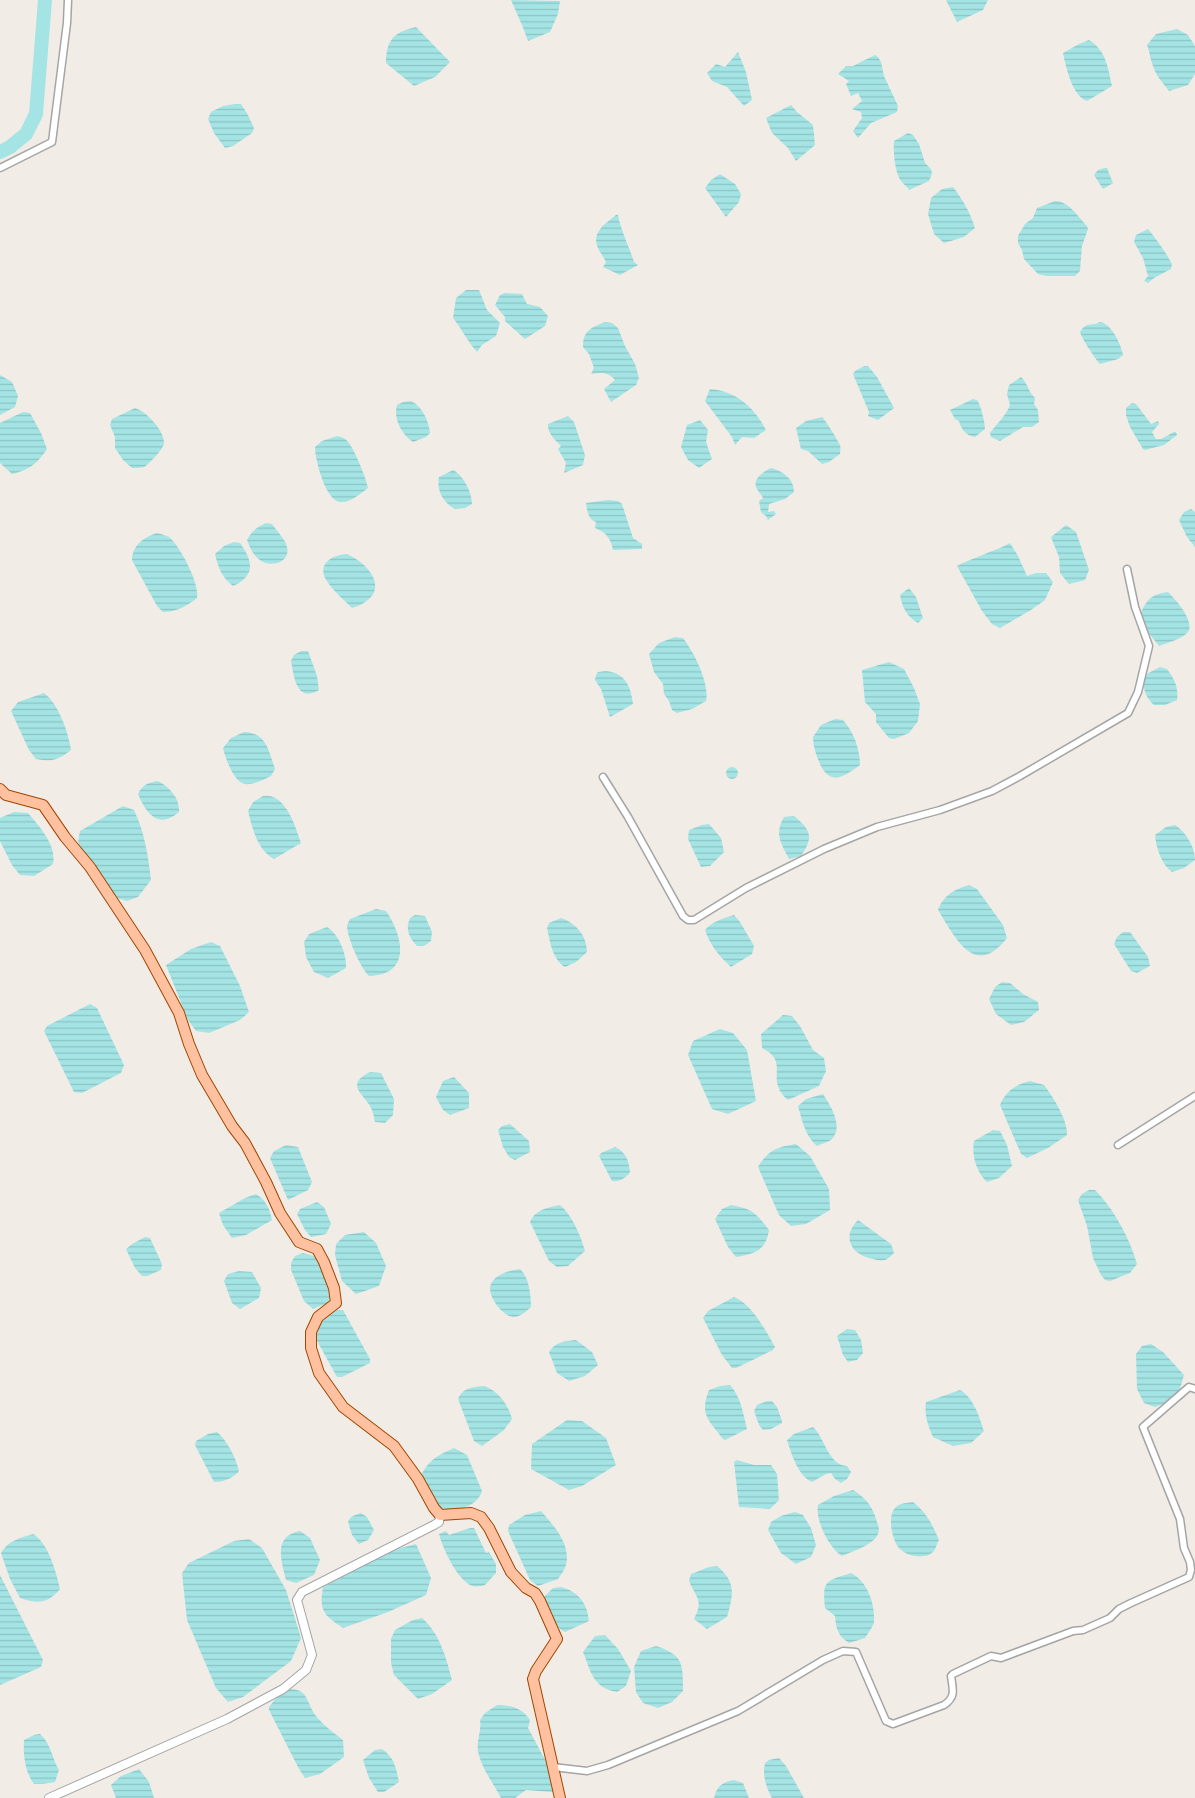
<svg xmlns="http://www.w3.org/2000/svg" width="1195" height="1798" font-family="'Golos Text',sans-serif">
  <style>
    .water { fill: url(#water-rules) }
    .lines { fill: none; stroke-linecap: round; stroke-linejoin: round }
    .river { stroke: #a4e4e4; stroke-width: 14 }
    .minor-casing { stroke: #a5a5a5; stroke-width: 9 }
    .tertiary-casing { stroke: #a5a5a5; stroke-width: 10 }
    .primary-casing { stroke: #9f4700; stroke-width: 12 }
    .minor { stroke: #fff; stroke-width: 6 }
    .tertiary { stroke: #fff; stroke-width: 8 }
    .primary { stroke: #ffc1a0; stroke-width: 10 }
  </style>
  <defs>
    <pattern id="water-rules" width="6" height="5" patternUnits="userSpaceOnUse" patternTransform="scale(1.25)"><rect width="6" height="5" fill="#a4e4e4"/><path d="M0 2.5h6" fill="none" stroke="#8dc3c3"/></pattern>
  </defs>
  <rect width="100%" height="100%" fill="#f2ece7"/>
  <path class="water" d="M 511,0 L 560,1 L 558,14 L 550,32 L 528,41 C 523,26 517,14 511,0 Z
    M 946,0 L 988,0 L 983,10 L 957,22 Z
    M 416,27 L 450,62 L 435,77 L 414,86 L 386,63 C 386,40 394,32 416,27 Z
    M 1177,29 L 1188,35 L 1195,46 L 1195,74 L 1188,85 L 1169,91 C 1163,83 1156,76 1153,66 C 1150,59 1150,52 1147,45 L 1156,34 Z
    M 1089,40 C 1106,50 1108,68 1112,86 L 1087,101 C 1072,96 1066,67 1063,53 L 1079,44 Z
    M 738,52 L 746,72 L 752,100 L 744,106 L 727,87 L 712,81 L 707,73 L 716,64 L 725,67 Z
    M 875,55 L 878,57 L 881,62 L 884,76 L 898,106 L 897,112 L 871,123 L 858,138 L 853,131 L 862,118 L 861,112 L 852,109 L 862,101 L 858,93 L 851,96 L 846,84 L 849,81 L 838,74 L 846,66 L 853,66 Z
    M 235,104 L 241,104 L 248,115 L 254,128 L 252,133 L 233,146 L 225,148 L 214,133 L 208,119 L 211,112 L 223,106 Z
    M 791,105 L 797,112 L 813,125 L 815,145 L 796,161 L 788,148 L 772,133 L 766,118 Z
    M 908,133 L 913,135 L 919,144 L 925,163 L 931,169 L 932,174 L 929,181 L 909,190 C 907,186 904,185 901,181 C 895,173 893,151 894,141 Z
    M 1104,168 L 1107,168 L 1113,183 L 1103,189 L 1094,175 L 1098,170 Z
    M 720,174 L 735,184 L 741,194 L 739,202 L 726,217 L 705,188 L 711,180 Z
    M 953,187 C 963,200 970,212 975,228 L 964,237 L 944,243 L 934,234 L 928,214 L 931,198 L 942,189 Z
    M 1055,201 C 1069,201 1078,217 1087,226 L 1088,229 L 1082,246 L 1080,271 L 1075,276 L 1046,276 L 1038,274 L 1024,259 L 1022,250 L 1018,243 L 1018,236 L 1025,224 L 1033,218 L 1037,208 Z
    M 616,215 L 618,215 C 621,231 629,246 634,262 L 638,265 L 620,275 L 603,267 L 606,262 C 604,257 600,253 598,248 C 591,232 605,224 616,215 Z
    M 1148,229 C 1157,240 1165,251 1172,264 L 1171,269 L 1154,278 L 1148,283 L 1144,281 L 1148,276 L 1143,258 L 1134,242 L 1136,235 Z
    M 466,290 L 479,290 L 487,310 L 500,323 L 496,336 L 482,345 L 477,352 C 467,341 462,329 453,318 L 456,298 Z
    M 505,293 L 522,294 L 527,304 L 540,307 L 548,316 L 545,326 L 525,339 L 505,321 L 505,317 L 495,305 L 500,295 Z
    M 605,322 L 612,323 L 618,328 L 625,346 L 635,364 L 639,378 L 636,385 L 611,402 L 604,389 L 615,380 C 609,372 600,372 591,374 L 594,368 L 589,354 L 583,347 C 583,330 591,328 605,322 Z
    M 1100,322 C 1111,323 1121,344 1123,355 L 1118,359 L 1100,364 C 1096,360 1082,339 1080,332 C 1087,321 1090,327 1100,322 Z
    M 864,366 L 868,366 L 877,377 L 894,408 L 878,420 L 868,416 L 869,412 L 853,374 L 855,371 Z
    M 0,375 L 12,382 L 18,396 L 15,407 L 0,415 Z
    M 1021,377 C 1028,383 1028,392 1035,398 L 1034,404 L 1038,410 L 1039,422 L 1032,427 L 1023,427 L 1000,441 L 991,437 L 990,433 C 997,423 1006,416 1010,405 L 1007,394 L 1009,385 Z
    M 710,389 C 736,391 754,407 766,430 L 754,438 L 742,437 L 735,445 L 732,437 L 705,401 Z
    M 973,399 L 977,400 C 981,405 985,423 985,429 L 975,437 C 966,436 961,429 959,421 L 955,419 L 950,410 Z
    M 411,401 C 422,406 429,421 430,433 L 426,437 L 413,442 C 402,435 393,419 397,405 L 403,402 Z
    M 1132,403 L 1136,404 L 1151,424 L 1158,421 L 1159,424 L 1152,432 L 1156,439 L 1161,439 L 1174,432 L 1176,432 L 1177,435 L 1164,445 L 1145,450 L 1143,449 L 1130,427 L 1126,415 L 1126,408 Z
    M 135,408 C 147,412 164,430 164,443 C 164,449 148,465 144,467 C 140,468 136,468 132,468 L 123,460 L 115,448 L 115,437 L 110,425 L 112,419 Z
    M 23,412 L 30,413 L 41,433 L 47,449 C 37,464 29,470 12,474 L 0,463 L 0,423 Z
    M 568,416 L 574,422 L 585,455 L 583,465 L 564,473 L 566,463 L 558,449 L 561,446 C 555,440 547,433 548,424 Z
    M 822,417 C 824,418 839,442 840,445 C 841,448 840,451 840,454 L 829,462 L 822,464 L 808,451 L 801,449 L 796,428 L 806,421 Z
    M 700,420 L 708,430 L 706,442 L 712,459 L 699,468 L 688,460 L 681,447 L 687,425 Z
    M 337,436 C 340,437 343,437 345,439 C 353,444 366,478 368,488 C 360,494 350,503 340,502 C 325,500 315,459 315,447 L 322,441 Z
    M 771,468 C 782,471 794,478 794,492 L 785,499 L 769,504 L 768,512 L 774,511 L 776,514 L 768,520 L 766,516 L 761,512 L 759,501 L 763,498 C 761,494 757,490 756,487 C 753,478 765,471 771,468 Z
    M 453,470 C 463,475 472,492 472,504 L 465,508 L 455,509 C 444,503 436,491 439,477 Z
    M 608,500 L 618,501 L 622,504 L 633,538 L 642,544 L 642,549 L 613,550 C 611,539 606,532 595,528 L 596,522 C 588,519 587,511 586,503 Z
    M 1191,509 L 1195,512 L 1195,547 L 1187,537 L 1179,520 L 1184,512 Z
    M 266,523 L 272,524 C 276,530 286,540 287,547 C 291,563 269,568 260,560 C 253,555 250,548 247,540 C 252,531 257,527 266,523 Z
    M 1066,525 L 1076,532 L 1089,570 L 1085,580 L 1069,584 L 1060,573 L 1059,557 L 1051,537 Z
    M 157,533 C 161,534 165,535 169,537 C 180,546 200,584 197,598 C 187,606 176,612 163,612 L 157,606 L 132,560 C 132,546 144,537 157,533 Z
    M 234,542 L 240,543 C 252,560 257,575 233,586 C 222,578 218,567 215,554 L 224,546 Z
    M 1010,543 L 1018,556 L 1027,576 L 1036,573 L 1046,573 L 1053,582 L 1045,600 L 1031,610 L 1000,628 L 992,624 L 982,611 L 957,566 C 974,557 993,552 1010,543 Z
    M 347,554 C 375,567 391,596 352,608 C 343,599 331,589 325,578 C 318,562 334,555 347,554 Z
    M 909,588 L 916,597 L 923,618 L 918,623 C 907,617 902,607 900,595 Z
    M 1168,592 C 1176,600 1195,621 1188,632 C 1182,639 1167,643 1159,646 L 1148,632 L 1141,613 C 1147,598 1153,594 1168,592 Z
    M 675,637 L 683,638 C 694,652 710,684 706,701 L 692,709 L 677,713 L 672,710 L 669,701 L 664,694 L 663,684 L 654,672 L 649,654 L 659,643 Z
    M 301,651 L 308,651 L 317,676 L 319,690 C 297,703 294,678 291,661 L 294,655 Z
    M 889,662 L 904,669 L 914,688 L 920,704 L 918,721 L 909,733 L 894,739 L 889,738 L 880,727 L 876,722 L 876,714 L 865,702 L 862,670 Z
    M 1160,667 L 1167,669 C 1174,678 1179,688 1177,700 L 1165,705 L 1154,705 C 1145,697 1143,688 1143,676 Z
    M 606,671 C 625,673 631,686 633,704 L 610,717 L 601,689 L 595,680 L 596,675 L 598,672 Z
    M 44,693 C 59,705 68,731 71,750 C 58,760 52,762 36,759 L 29,750 L 11,711 L 18,702 Z
    M 835,719 L 843,720 C 854,732 860,750 860,765 C 844,777 830,786 820,764 C 816,755 813,746 813,737 L 821,725 Z
    M 244,732 C 267,733 268,750 275,769 L 271,776 C 263,780 254,785 245,784 C 234,783 225,757 223,748 L 231,738 Z
    M726 773a6 6 0 1 1 12 0a6 6 0 1 1-12 0Z
    M 158,781 C 170,787 180,799 179,812 C 158,830 146,813 138,794 C 142,785 149,782 158,781 Z
    M 263,796 C 286,793 295,826 301,843 L 274,859 C 257,850 252,827 248,811 L 253,802 Z
    M 123,806 L 134,810 C 145,833 148,856 151,880 L 138,897 L 127,901 L 116,898 L 81,850 L 78,842 L 80,831 Z
    M 14,812 L 28,813 C 39,826 57,845 53,864 L 34,876 L 20,875 L 12,865 L 0,841 L 0,818 Z
    M 794,816 C 811,830 814,837 801,856 L 789,859 C 781,843 774,834 784,817 Z
    M 709,824 L 721,838 L 724,852 L 710,866 L 701,867 L 688,839 L 689,830 L 702,825 Z
    M 1175,825 C 1186,832 1195,847 1195,860 L 1184,868 L 1172,872 C 1161,864 1156,847 1155,835 L 1166,827 Z
    M 969,885 L 977,889 L 1003,925 L 1007,938 C 975,979 956,939 938,910 C 943,896 954,889 969,885 Z
    M 376,909 L 386,911 C 404,937 411,975 369,976 C 360,967 348,939 347,927 C 347,924 349,921 350,919 Z
    M 415,915 L 425,916 L 432,932 L 431,941 L 424,946 L 417,946 C 409,937 405,930 410,918 Z
    M 734,915 L 740,922 L 754,946 L 752,954 L 731,967 C 719,956 710,945 705,930 C 711,922 724,918 734,915 Z
    M 561,918 C 576,923 587,936 587,952 L 576,962 L 565,967 C 552,959 550,941 547,928 L 549,923 Z
    M 327,927 C 339,934 347,955 346,968 L 328,978 L 314,972 L 306,957 L 304,942 L 309,934 Z
    M 1123,932 L 1130,932 L 1148,957 L 1150,966 L 1137,973 L 1131,971 L 1114,944 L 1117,937 Z
    M 211,942 L 220,946 L 240,986 L 249,1012 L 240,1020 L 209,1033 L 196,1031 L 188,1020 L 166,965 L 191,949 Z
    M 1002,982 L 1010,983 L 1023,994 L 1038,1002 L 1039,1010 L 1024,1022 L 1011,1025 L 996,1014 L 989,999 L 995,987 Z
    M 90,1004 L 97,1008 L 124,1065 L 121,1073 L 82,1093 L 74,1092 L 44,1031 L 47,1026 Z
    M 783,1015 L 792,1016 L 800,1026 L 813,1050 L 824,1058 L 826,1071 L 819,1086 L 788,1100 C 767,1082 784,1068 772,1055 C 770,1052 765,1050 762,1048 L 761,1034 Z
    M 720,1029 L 733,1033 L 747,1050 L 756,1101 L 728,1114 L 712,1109 L 688,1055 L 693,1041 Z
    M 370,1072 L 381,1073 L 394,1099 L 393,1115 L 385,1123 L 375,1122 C 374,1117 373,1111 370,1106 C 361,1092 346,1084 370,1072 Z
    M 454,1077 L 469,1093 L 469,1108 L 450,1115 L 443,1110 L 436,1097 L 443,1081 Z
    M 1030,1081 L 1044,1085 C 1053,1097 1068,1120 1067,1135 L 1048,1148 L 1027,1158 L 1021,1154 L 1000,1105 C 1005,1092 1016,1084 1030,1081 Z
    M 823,1094 C 830,1105 844,1126 832,1139 C 829,1142 821,1144 817,1146 C 805,1136 802,1120 798,1106 L 806,1099 Z
    M 510,1124 L 529,1141 L 530,1152 L 515,1160 L 509,1157 L 503,1147 L 498,1130 L 502,1126 Z
    M 993,1130 L 1000,1131 L 1007,1145 L 1012,1166 L 999,1178 L 987,1182 C 977,1173 971,1155 974,1141 Z
    M 796,1144 L 810,1156 L 829,1189 L 830,1210 L 806,1224 L 791,1226 L 779,1215 L 758,1167 C 768,1150 777,1147 796,1144 Z
    M 286,1145 L 298,1147 L 312,1182 L 308,1190 L 288,1200 L 270,1158 L 274,1151 Z
    M 615,1147 C 626,1152 629,1161 630,1172 C 626,1178 620,1182 612,1181 L 599,1156 L 601,1153 Z
    M 1089,1190 L 1095,1190 C 1114,1209 1130,1239 1137,1264 L 1130,1273 L 1110,1281 L 1105,1280 L 1101,1275 L 1093,1258 L 1087,1226 L 1078,1200 L 1082,1194 Z
    M 256,1194 C 266,1200 270,1209 272,1220 L 246,1235 L 232,1238 L 223,1225 L 219,1213 L 245,1198 Z
    M 317,1202 L 324,1207 L 331,1224 L 326,1234 L 311,1237 L 305,1230 L 297,1214 L 300,1209 Z
    M 560,1205 C 572,1215 581,1236 585,1251 L 568,1266 L 557,1267 L 549,1261 L 530,1222 C 536,1209 547,1208 560,1205 Z
    M 731,1205 C 753,1209 756,1213 769,1230 C 766,1251 754,1254 736,1257 L 728,1247 L 715,1219 L 722,1209 Z
    M 858,1220 L 891,1244 L 894,1253 C 892,1255 888,1259 885,1260 C 881,1261 877,1260 873,1259 C 851,1255 841,1237 858,1220 Z
    M 364,1232 L 376,1243 L 386,1266 L 379,1286 L 356,1294 L 342,1281 L 335,1255 L 336,1244 L 345,1235 Z
    M 145,1237 L 150,1238 L 162,1264 L 161,1270 L 147,1276 L 142,1276 L 135,1268 L 126,1249 L 132,1244 Z
    M 303,1253 L 314,1256 L 324,1268 L 332,1291 L 328,1303 L 313,1309 L 304,1301 L 291,1270 L 291,1263 L 295,1256 Z
    M 520,1269 C 529,1277 531,1295 531,1307 C 527,1311 521,1316 515,1317 C 503,1318 484,1293 492,1282 C 497,1274 511,1270 520,1269 Z
    M 239,1271 L 252,1272 L 261,1288 L 259,1298 L 240,1309 L 232,1303 L 224,1281 L 228,1274 Z
    M 734,1297 C 751,1303 766,1331 775,1347 L 773,1350 L 736,1368 L 732,1368 L 722,1355 L 703,1318 L 708,1311 Z
    M 337,1310 L 343,1310 L 370,1359 L 370,1363 L 342,1377 L 337,1377 L 316,1339 L 319,1324 Z
    M 847,1329 L 855,1330 L 861,1340 L 863,1353 L 857,1360 L 848,1362 L 843,1355 L 837,1336 Z
    M 576,1340 L 592,1352 L 598,1365 L 585,1376 L 569,1381 L 557,1373 L 549,1352 C 555,1342 565,1341 576,1340 Z
    M 1151,1344 L 1163,1352 L 1184,1375 L 1179,1392 L 1168,1402 L 1155,1407 L 1144,1403 L 1137,1389 L 1136,1354 L 1142,1346 Z
    M 730,1385 C 741,1397 743,1413 747,1429 L 725,1440 L 723,1439 C 709,1420 699,1415 709,1390 L 720,1386 Z
    M 485,1386 C 500,1393 508,1404 512,1419 L 504,1430 L 482,1446 L 474,1441 L 458,1399 C 463,1387 474,1387 485,1386 Z
    M 960,1390 C 974,1398 979,1416 984,1431 L 971,1443 L 953,1446 L 933,1437 C 928,1426 924,1414 926,1402 Z
    M 767,1401 L 772,1401 L 777,1407 L 782,1421 L 782,1423 L 771,1429 L 763,1430 L 759,1425 L 754,1411 L 757,1405 Z
    M 567,1420 L 582,1421 L 606,1438 L 616,1465 L 582,1486 L 569,1490 L 531,1469 L 532,1444 Z
    M 813,1427 C 825,1438 828,1465 847,1466 L 851,1472 L 847,1479 L 841,1483 L 835,1479 L 831,1473 L 826,1474 L 812,1482 C 798,1476 791,1453 787,1440 L 794,1434 Z
    M 217,1432 C 227,1440 236,1458 239,1471 C 235,1477 222,1483 214,1482 L 195,1445 L 196,1441 L 208,1434 Z
    M 454,1448 L 467,1455 L 482,1491 C 476,1509 455,1511 440,1508 L 421,1475 C 430,1459 438,1455 454,1448 Z
    M 737,1460 L 754,1465 L 771,1465 L 777,1474 L 779,1500 L 770,1509 L 739,1507 L 734,1462 Z
    M 853,1490 C 863,1496 871,1504 875,1516 C 876,1520 879,1526 879,1530 C 878,1544 853,1551 842,1556 C 829,1548 815,1520 818,1505 L 834,1496 Z
    M 913,1502 C 927,1513 932,1524 939,1540 C 937,1543 936,1548 934,1551 C 926,1560 907,1557 899,1548 C 892,1540 887,1516 895,1508 C 899,1503 907,1503 913,1502 Z
    M 541,1511 C 554,1526 571,1544 566,1565 C 565,1569 561,1575 558,1579 L 538,1586 L 530,1580 L 508,1531 L 509,1525 L 525,1515 Z
    M 795,1512 L 803,1515 L 811,1528 L 816,1545 L 811,1557 L 796,1564 L 781,1553 L 768,1530 L 771,1522 L 781,1516 Z
    M 361,1513 L 367,1517 L 374,1530 L 368,1540 L 359,1544 L 352,1535 L 348,1522 C 350,1516 355,1515 361,1513 Z
    M 470,1528 L 474,1528 L 486,1553 L 489,1552 L 496,1564 L 496,1573 L 485,1585 C 482,1586 476,1587 473,1586 C 458,1582 443,1549 439,1534 L 446,1531 L 449,1535 Z
    M 300,1531 L 310,1538 L 320,1560 L 314,1575 L 296,1583 L 286,1580 C 281,1560 273,1536 300,1531 Z
    M 33,1534 C 49,1544 56,1572 60,1589 C 48,1604 37,1604 20,1598 L 10,1579 L 1,1553 C 9,1540 20,1538 33,1534 Z
    M 249,1539 L 262,1548 L 286,1590 L 301,1638 L 291,1661 L 243,1697 L 228,1702 L 216,1688 L 187,1620 L 182,1573 L 189,1563 L 234,1541 Z
    M 416,1544 L 431,1578 L 426,1595 L 388,1612 L 343,1628 C 323,1615 319,1610 323,1587 L 393,1550 Z
    M 717,1566 C 737,1582 733,1596 727,1617 L 707,1629 L 694,1619 C 704,1600 696,1598 689,1581 L 691,1574 L 709,1567 Z
    M 851,1573 C 867,1581 875,1603 874,1621 C 874,1626 868,1633 865,1638 L 849,1643 C 838,1636 836,1629 835,1616 L 825,1608 C 822,1580 826,1581 851,1573 Z
    M 0,1575 L 43,1660 L 41,1667 L 0,1685 Z
    M 561,1587 C 578,1592 587,1602 589,1621 L 565,1632 C 552,1626 549,1609 544,1597 L 553,1588 Z
    M 422,1618 C 440,1634 446,1657 452,1680 L 432,1694 L 418,1699 L 394,1675 L 391,1663 L 391,1639 L 395,1630 L 413,1620 Z
    M 605,1635 L 618,1649 L 631,1671 L 626,1686 L 617,1692 C 593,1688 591,1672 583,1652 L 595,1636 Z
    M 656,1646 C 684,1655 683,1665 683,1691 L 672,1702 L 658,1708 L 643,1703 L 636,1692 L 634,1667 L 641,1651 Z
    M 290,1689 C 309,1689 306,1703 316,1716 C 323,1725 334,1733 343,1740 L 344,1757 L 320,1774 L 305,1778 L 299,1769 L 269,1710 L 269,1707 L 277,1697 Z
    M 497,1705 C 511,1705 522,1708 530,1720 L 528,1728 L 550,1769 L 556,1789 L 553,1792 L 526,1790 L 515,1798 L 501,1798 C 494,1784 481,1768 478,1751 C 476,1741 482,1731 480,1720 L 485,1713 Z
    M 40,1734 C 51,1743 52,1759 59,1770 L 55,1782 L 43,1784 L 34,1784 C 25,1772 23,1755 24,1740 L 34,1735 Z
    M 382,1749 C 395,1758 396,1768 399,1782 L 384,1792 L 378,1792 L 369,1778 L 363,1760 L 375,1750 Z
    M 779,1758 L 786,1766 L 804,1798 L 772,1798 C 766,1787 762,1775 765,1763 L 769,1760 Z
    M 139,1769 L 149,1782 L 154,1798 L 116,1798 L 111,1785 L 121,1776 Z
    M 734,1780 L 743,1783 L 749,1798 L 714,1798 C 717,1786 722,1782 734,1780 Z"/>
  <g class="lines">
    <path class="river" d="M 0,152 L 10,147 L 26,134 L 36,114 L 45,0"/>
    <defs>
      <path id="minor" d="M 0,168 L 52,142 L 67,23 L 68,0
        M 603,777 L 628,817 L 683,916 L 688,920 L 694,920 L 746,888 L 824,849 L 877,827 L 940,810 L 992,791 L 1020,776 L 1128,713 L 1138,692 L 1149,646 L 1135,607 L 1127,569
        M 1118,1145 L 1195,1096
        M 553,1767 L 587,1771 L 608,1765 L 738,1711 L 823,1660 L 843,1651 L 856,1652 L 886,1721 L 893,1724 L 944,1705 C 956,1697 953,1690 951,1676 L 953,1674 L 991,1656 L 1001,1658 L 1073,1631 L 1083,1630 L 1110,1618 L 1119,1609 L 1131,1603 L 1189,1577 L 1191,1570 L 1190,1562 L 1184,1548 L 1180,1519 L 1143,1427 L 1189,1387 L 1195,1389"/>
      <path id="tertiary" d="M 49,1798 L 227,1719 L 283,1689 L 306,1670 L 312,1655 L 297,1600 L 302,1592 L 434,1525 L 439,1522 L 440,1515"/>
      <path id="primary" d="M 0,789 L 6,795 L 43,805 L 65,837 L 90,867 L 145,950 L 179,1013 L 189,1044 L 202,1075 L 232,1126 L 245,1143 L 266,1182 L 280,1213 L 299,1242 L 317,1249 L 324,1262 L 334,1288 L 336,1303 L 318,1317 L 311,1332 L 311,1348 L 319,1373 L 343,1407 L 394,1446 L 418,1479 L 434,1508 L 440,1515 L 471,1513 L 481,1517 L 489,1528 L 511,1572 L 526,1588 L 535,1593 L 540,1601 L 557,1639 L 536,1671 L 533,1679 L 560,1798"/>
    </defs>
    <use href="#minor" class="minor-casing"/>
    <use href="#tertiary" class="tertiary-casing"/>
    <use href="#primary" class="primary-casing"/>
    <use href="#minor" class="minor"/>
    <use href="#tertiary" class="tertiary"/>
    <use href="#primary" class="primary"/>
  </g>
</svg>
